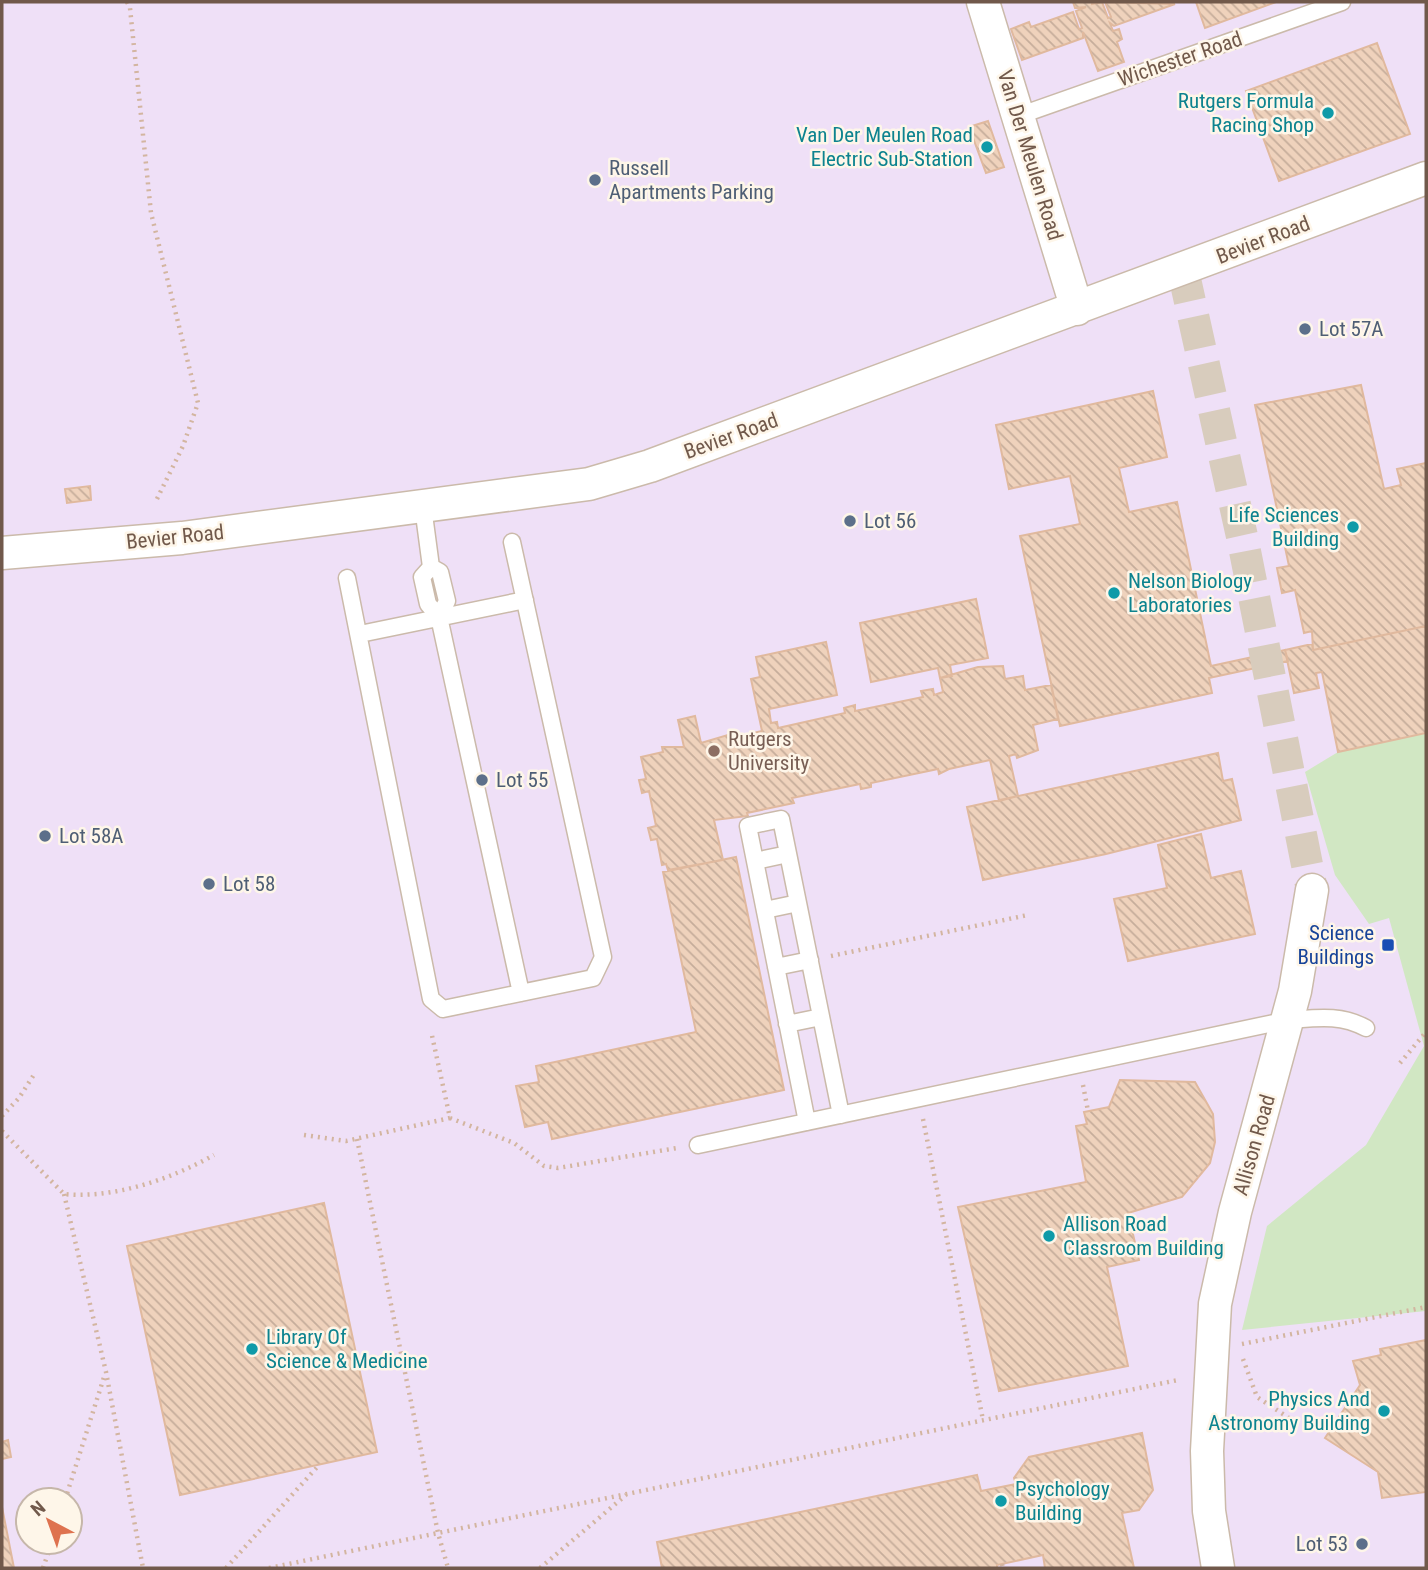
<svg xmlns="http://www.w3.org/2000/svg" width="1428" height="1570" font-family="'Roboto Condensed',sans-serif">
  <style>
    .education { fill: #efe0f7; fill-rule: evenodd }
    .green { fill: #d1e7c3 }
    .building { fill: url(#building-back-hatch); stroke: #e0b99e; stroke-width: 2 }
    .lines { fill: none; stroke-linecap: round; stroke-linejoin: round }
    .minor-tunnel { stroke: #d8ccbd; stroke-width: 32; stroke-dasharray: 32 16; stroke-linecap: butt }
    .service-casing { stroke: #cbbaaa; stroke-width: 19 }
    .minor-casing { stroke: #cbbaaa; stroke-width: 35 }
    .path { stroke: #d3b5a0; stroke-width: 4.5; stroke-dasharray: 2 5; stroke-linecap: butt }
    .service { stroke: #fff; stroke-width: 16 }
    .minor { stroke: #fff; stroke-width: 32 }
    .culture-dot { fill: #0f9aa8; stroke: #fef6e9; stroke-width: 2.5 }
    .service-dot { fill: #5c6f8a; stroke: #fef6e9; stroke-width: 2.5 }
    .education-dot { fill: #8d6e63; stroke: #fef6e9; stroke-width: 2.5 }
    .transit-dot { fill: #1a4fb4; stroke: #fef6e9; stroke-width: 2.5 }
    .labels { text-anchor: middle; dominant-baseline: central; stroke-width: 5; stroke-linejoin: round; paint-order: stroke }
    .street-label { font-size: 21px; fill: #71594b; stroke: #fef6e9 }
    .culture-label { font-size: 21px; fill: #0d838f; stroke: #fef6e9; text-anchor: end }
    .service-label { font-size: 21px; fill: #4e5e75; stroke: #fef6e9; text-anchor: start }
    .education-label { font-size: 21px; fill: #785e54; stroke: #fef6e9; text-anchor: start }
    .transit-label { font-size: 21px; fill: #164399; stroke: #fef6e9; text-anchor: end }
  </style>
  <defs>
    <pattern id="building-back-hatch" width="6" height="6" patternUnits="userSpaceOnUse" patternTransform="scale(1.75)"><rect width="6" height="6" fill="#efd2bc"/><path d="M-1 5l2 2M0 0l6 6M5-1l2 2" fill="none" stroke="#c6ad9b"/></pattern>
  </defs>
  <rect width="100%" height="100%" fill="#fbf2e3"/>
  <path class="education" d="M 2,2 L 1426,2 L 1426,1568 L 2,1568 ZM 28,1500 L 70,1500 L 70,1542 L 28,1542 Z"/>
  <path class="green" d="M 1426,733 L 1426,1311 L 1242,1330 L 1267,1226 L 1366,1145 L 1424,1046 L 1389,918 L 1369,924 L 1335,875 L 1305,772 L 1338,752 Z"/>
  <path class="building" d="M 1073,2 L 1092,2 L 1092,4 L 1102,2 L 1108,18 L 1111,17 L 1105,2 L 1175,4 L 1114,26 L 1110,23 L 1113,31 L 1119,29 L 1122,39 L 1117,42 L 1124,62 L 1098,71 L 1083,32 L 1083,38 L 1022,60 L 1011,29 L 1029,22 L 1031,27 L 1073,12 L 1079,29 L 1082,28 L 1076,11 L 1086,7 L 1075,8 Z
    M 1196,2 L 1276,2 L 1205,28 Z
    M 1377,43 L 1410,134 L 1279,181 L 1246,91 Z
    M 988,121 L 1004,167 L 986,173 L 969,127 Z
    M 1361,385 L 1384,489 L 1401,485 L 1397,469 L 1426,463 L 1426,626 L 1313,650 L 1312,631 L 1304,633 L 1295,590 L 1282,593 L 1277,568 L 1289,566 L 1255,405 Z
    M 1153,391 L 1167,457 L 1119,468 L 1129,512 L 1177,502 L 1211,666 L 1285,650 L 1288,661 L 1209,678 L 1212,693 L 1060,726 L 1020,536 L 1080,524 L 1070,476 L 1009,489 L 996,425 Z
    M 90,486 L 91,500 L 67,503 L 65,489 Z
    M 976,599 L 988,658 L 950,665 L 952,676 L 940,678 L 938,668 L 871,682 L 860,623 Z
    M 1426,626 L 1426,733 L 1338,752 L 1322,672 L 1316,673 L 1319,688 L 1294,693 L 1285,650 L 1312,644 L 1313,650 Z
    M 826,642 L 837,695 L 769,709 L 771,723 L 777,722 L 778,728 L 845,713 L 844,708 L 855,705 L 855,711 L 923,697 L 921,691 L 933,689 L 934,695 L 943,692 L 940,678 L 978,667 L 1003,666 L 1005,679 L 1023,676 L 1025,690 L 1051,685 L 1058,719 L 1033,725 L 1038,750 L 1017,758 L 1016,754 L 1009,756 L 1018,796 L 999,801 L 990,760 L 949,769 L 939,774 L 938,769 L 871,783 L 871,787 L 861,789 L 860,784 L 792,798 L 794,803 L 747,813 L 748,816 L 714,820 L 723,860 L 668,870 L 666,864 L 662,865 L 657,839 L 651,840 L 648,828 L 656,826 L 649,791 L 642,793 L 639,780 L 646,779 L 641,757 L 663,752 L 662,747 L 684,747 L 678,720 L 695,716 L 701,743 L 731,734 L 731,738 L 762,731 L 751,679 L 760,677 L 756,657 Z
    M 1218,753 L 1223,781 L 1232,779 L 1241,820 L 1106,854 L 983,880 L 967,807 Z
    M 1201,834 L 1211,878 L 1241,871 L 1255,934 L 1128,961 L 1114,899 L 1167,888 L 1158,845 Z
    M 736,857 L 784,1090 L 552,1139 L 548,1122 L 525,1127 L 516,1086 L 539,1082 L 536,1066 L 696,1032 L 663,872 Z
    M 1120,1080 L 1195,1082 L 1213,1114 L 1215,1142 L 1210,1163 L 1182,1197 L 1128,1213 L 1139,1260 L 1107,1267 L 1128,1366 L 999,1391 L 958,1207 L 1086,1182 L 1076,1126 L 1087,1124 L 1084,1112 L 1109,1107 Z
    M 324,1203 L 377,1452 L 180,1495 L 127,1246 Z
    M 1426,1340 L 1426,1492 L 1382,1498 L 1378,1472 L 1325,1438 L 1360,1385 L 1353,1361 L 1381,1355 L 1380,1349 Z
    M 1142,1433 L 1153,1490 L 1139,1510 L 1122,1513 L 1134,1568 L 1045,1568 L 1043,1555 L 997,1565 L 997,1568 L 662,1568 L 657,1542 L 977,1475 L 981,1491 L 1016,1484 L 1014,1478 L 1029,1457 Z
    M 8,1440 L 11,1457 L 2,1459 L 2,1442 Z
    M 2,1507 L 14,1568 L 2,1568 Z"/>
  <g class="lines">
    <path class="minor-tunnel" d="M 1183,270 L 1243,541 L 1312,890"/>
    <defs>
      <path id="service" d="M 1018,116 L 1342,2
        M 423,507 L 431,567 L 422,577 L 428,604 L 439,617 L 521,993
        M 431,567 L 440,572 L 447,601 L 439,617
        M 347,578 L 431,999 L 443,1009 L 593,978 L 603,957 L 512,542
        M 360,634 L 525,600
        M 755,861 L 788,854
        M 765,910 L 798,903
        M 776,967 L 810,960
        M 787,1024 L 821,1017
        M 807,1122 L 748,826 L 781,819 L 841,1115
        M 698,1145 L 1288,1020 C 1317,1018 1340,1014 1366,1028"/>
      <path id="minor" d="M 983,2 L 1077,309
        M 2,553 L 182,538 L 589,484 L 650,466 L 1426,178
        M 1218,1568 L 1209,1511 L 1207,1451 L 1215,1304 L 1235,1212 L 1295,991 L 1312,890"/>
    </defs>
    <use href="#service" class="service-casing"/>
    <use href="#minor" class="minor-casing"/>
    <path class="path" d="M 127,2 L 130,8 L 151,213 L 198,403 L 183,446 L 155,503
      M 831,956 L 1028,915
      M 1400,1063 L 1426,1032
      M 1083,1085 L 1088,1111
      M 2,1116 L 19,1098 L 35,1073
      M 450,1118 L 514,1143 L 544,1166 L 558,1168 L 677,1148
      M 923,1119 L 983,1420
      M 2,1131 L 64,1194 C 114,1199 171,1179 214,1155
      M 304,1135 L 346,1141 L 450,1118 L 431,1031
      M 357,1139 L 438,1533 L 448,1568
      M 64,1194 L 106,1372 L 143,1568
      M 1242,1344 L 1426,1307
      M 1243,1359 L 1257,1397 L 1298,1424
      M 65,1500 L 105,1374
      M 1002,1564 L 1003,1568
      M 43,1568 L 52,1542
      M 226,1568 L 319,1465
      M 269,1568 L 1178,1380
      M 540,1568 L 626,1495"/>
    <use href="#service" class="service"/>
    <use href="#minor" class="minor"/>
  </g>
  <g class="culture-dot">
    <circle cx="1328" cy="113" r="7"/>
    <circle cx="987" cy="147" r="7"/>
    <circle cx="1353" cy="527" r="7"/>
    <circle cx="1114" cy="593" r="7"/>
    <circle cx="1049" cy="1236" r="7"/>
    <circle cx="252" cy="1349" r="7"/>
    <circle cx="1384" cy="1411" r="7"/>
    <circle cx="1001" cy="1501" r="7"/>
  </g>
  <g class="service-dot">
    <circle cx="595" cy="180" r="7"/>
    <circle cx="1305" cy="329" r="7"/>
    <circle cx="850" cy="521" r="7"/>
    <circle cx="482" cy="780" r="7"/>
    <circle cx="45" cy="836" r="7"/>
    <circle cx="209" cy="884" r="7"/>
    <circle cx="1362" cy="1544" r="7"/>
  </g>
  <circle class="education-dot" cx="714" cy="751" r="7"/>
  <rect class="transit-dot" x="1381" y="938" width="14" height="14" rx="3.5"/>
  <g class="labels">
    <g class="street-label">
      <text transform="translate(1180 59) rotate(-19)">Wichester Road</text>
      <text transform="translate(1030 155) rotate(73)">Van Der Meulen Road</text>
      <text transform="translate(1263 240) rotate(-21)">Bevier Road</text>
      <text transform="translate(731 436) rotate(-20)">Bevier Road</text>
      <text transform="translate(175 537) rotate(-6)">Bevier Road</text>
      <text transform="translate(1254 1145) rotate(-74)">Allison Road</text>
    </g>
    <g class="culture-label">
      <text x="1314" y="101">Rutgers Formula<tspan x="1314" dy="24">Racing Shop</tspan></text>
      <text x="973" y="135">Van Der Meulen Road<tspan x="973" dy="24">Electric Sub-Station</tspan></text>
      <text x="1339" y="515">Life Sciences<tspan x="1339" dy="24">Building</tspan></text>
      <text x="1128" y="581" text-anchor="start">Nelson Biology<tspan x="1128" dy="24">Laboratories</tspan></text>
      <text x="1063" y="1224" text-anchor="start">Allison Road<tspan x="1063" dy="24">Classroom Building</tspan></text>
      <text x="266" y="1337" text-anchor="start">Library Of<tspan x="266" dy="24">Science &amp; Medicine</tspan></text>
      <text x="1370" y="1399">Physics And<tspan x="1370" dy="24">Astronomy Building</tspan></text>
      <text x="1015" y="1489" text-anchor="start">Psychology<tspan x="1015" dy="24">Building</tspan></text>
    </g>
    <g class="service-label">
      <text x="609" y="168">Russell<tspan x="609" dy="24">Apartments Parking</tspan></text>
      <text x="1319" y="329">Lot 57A</text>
      <text x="864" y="521">Lot 56</text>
      <text x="496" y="780">Lot 55</text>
      <text x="59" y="836">Lot 58A</text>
      <text x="223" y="884">Lot 58</text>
      <text x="1348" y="1544" text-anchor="end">Lot 53</text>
    </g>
    <g class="education-label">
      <text x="728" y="739">Rutgers<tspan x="728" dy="24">University</tspan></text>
    </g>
    <g class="transit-label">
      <text x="1374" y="933">Science<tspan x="1374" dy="24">Buildings</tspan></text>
    </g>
  </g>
  <rect width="1428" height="1570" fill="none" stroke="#71594b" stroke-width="7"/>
  <g transform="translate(49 1521) rotate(319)"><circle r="33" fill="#fef6e9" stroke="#c6b7aa" stroke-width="2"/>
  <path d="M0-5L12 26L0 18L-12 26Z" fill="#de724f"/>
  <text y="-10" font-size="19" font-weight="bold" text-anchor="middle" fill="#71594b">N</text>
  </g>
</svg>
